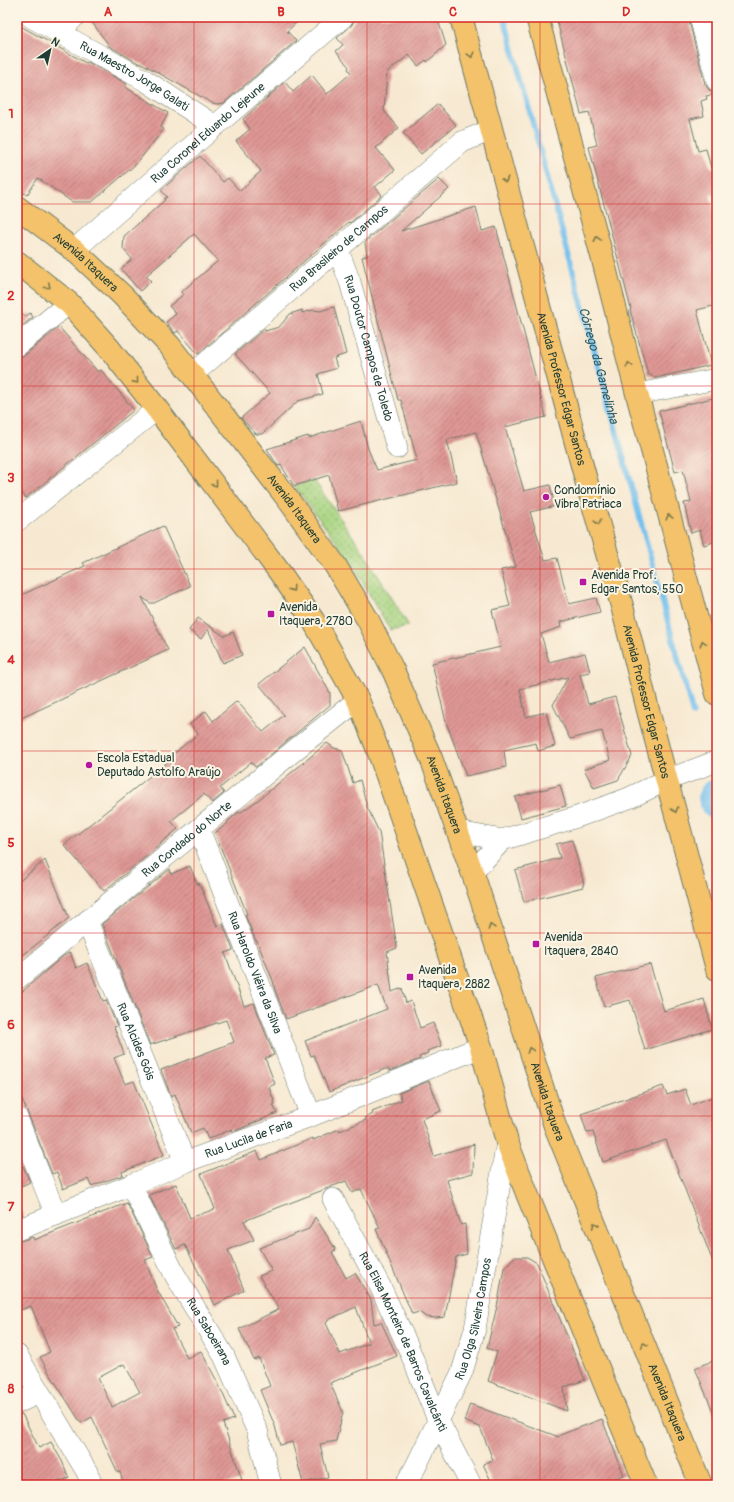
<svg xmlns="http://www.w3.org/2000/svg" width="734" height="1502" font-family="Pangolin,sans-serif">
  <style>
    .grass { fill: url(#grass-dots); stroke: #63885a }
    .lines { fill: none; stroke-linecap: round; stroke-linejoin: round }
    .stream { stroke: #74c1ee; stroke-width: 5.5 }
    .river { stroke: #74c1ee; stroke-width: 34 }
    .building { fill: url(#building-hatch); fill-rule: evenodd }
    .minor-casing { stroke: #6b796b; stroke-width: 22 }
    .major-casing { stroke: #6b796b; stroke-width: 24 }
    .minor { stroke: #fff; stroke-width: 21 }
    .major { stroke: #f3c26a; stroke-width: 22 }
    .oneway { stroke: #7e794c }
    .grid { fill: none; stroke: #d62828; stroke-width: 1; stroke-opacity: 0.55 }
    .poi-dot { fill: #b5179e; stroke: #fcf5e5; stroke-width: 1.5 }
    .labels { text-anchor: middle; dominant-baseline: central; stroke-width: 4; stroke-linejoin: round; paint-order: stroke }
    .street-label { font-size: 12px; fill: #1f3d34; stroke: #fcf5e5 }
    .poi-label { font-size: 12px; fill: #1f3d34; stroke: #fcf5e5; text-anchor: start }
    .water-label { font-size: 13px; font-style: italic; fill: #345e62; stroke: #fcf5e5 }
    .neatline { fill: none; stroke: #d62828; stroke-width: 1.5 }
    .grid-label { font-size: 13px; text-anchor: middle; font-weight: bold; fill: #d62828 }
  </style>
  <defs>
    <pattern id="grass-dots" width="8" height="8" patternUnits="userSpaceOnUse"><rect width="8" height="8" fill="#a7d481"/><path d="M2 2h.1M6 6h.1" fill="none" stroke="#87ad6a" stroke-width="1.8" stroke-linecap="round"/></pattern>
    <pattern id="building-hatch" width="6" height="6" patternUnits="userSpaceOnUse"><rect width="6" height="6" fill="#df9794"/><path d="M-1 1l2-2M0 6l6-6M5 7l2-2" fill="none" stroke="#b47c7a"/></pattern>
  </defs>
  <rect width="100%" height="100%" fill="#fcf5e5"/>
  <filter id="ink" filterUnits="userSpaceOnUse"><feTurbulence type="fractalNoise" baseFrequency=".025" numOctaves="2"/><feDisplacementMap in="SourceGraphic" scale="8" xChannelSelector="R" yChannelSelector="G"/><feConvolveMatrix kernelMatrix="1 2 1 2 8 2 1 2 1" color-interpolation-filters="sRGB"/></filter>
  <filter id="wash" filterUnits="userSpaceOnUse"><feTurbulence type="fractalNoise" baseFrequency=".012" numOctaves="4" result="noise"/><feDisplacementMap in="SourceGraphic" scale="16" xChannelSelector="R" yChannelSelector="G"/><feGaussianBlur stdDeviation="0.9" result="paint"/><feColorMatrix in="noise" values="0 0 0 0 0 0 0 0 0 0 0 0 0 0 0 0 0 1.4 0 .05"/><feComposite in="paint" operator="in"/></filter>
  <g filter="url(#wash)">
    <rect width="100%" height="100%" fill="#f7e9d1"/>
    <path class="grass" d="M 314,480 L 363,551 L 409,626 L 390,630 L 348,557 L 294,486 Z"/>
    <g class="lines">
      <path class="stream" id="s1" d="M 504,17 L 693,714"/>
      <path class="river" d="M 715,797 L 717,803"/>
    </g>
    <g id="blocks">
      <path class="building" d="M 88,17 L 303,17 L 287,31 L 296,41 L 224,103 L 218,104 L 212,103 L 141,63 L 140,64 L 107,45 L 108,44 Z
        M 355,17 L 437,17 L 446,45 L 427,62 L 426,60 L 418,66 L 409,55 L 387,72 L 384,111 L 399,128 L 376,148 L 395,170 L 375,187 L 382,195 L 350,223 L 349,222 L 198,354 L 178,331 L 175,333 L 166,322 L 176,314 L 169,306 L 183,295 L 181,292 L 218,261 L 194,234 L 146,276 L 151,281 L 140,291 L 121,269 L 132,259 L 123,249 L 124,236 L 165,200 L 164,199 L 167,197 L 161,190 L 200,156 L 223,182 L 228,178 L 240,191 L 261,171 L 236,141 L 250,129 L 243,119 L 285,82 L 293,92 L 312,75 L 327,94 L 351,73 L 348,69 L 349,67 L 336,51 L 343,45 L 337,38 L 351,26 L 354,21 Z
        M 556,17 L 688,17 L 705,84 L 709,90 L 717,93 L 717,94 L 706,96 L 707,99 L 701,101 L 704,116 L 690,119 L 698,151 L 706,149 L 711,168 L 714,167 L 717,179 L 717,193 L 710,195 L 717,222 L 717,305 L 697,310 L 711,365 L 656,378 L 648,374 L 630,310 L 631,309 L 589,147 L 597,145 L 589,112 L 581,114 Z
        M 712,17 L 717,17 L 717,34 Z
        M 17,24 L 86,63 L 88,62 L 127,84 L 125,87 L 168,113 L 161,127 L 164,129 L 136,164 L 92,202 L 72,202 L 38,178 L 27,195 L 17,189 Z
        M 438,104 L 456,125 L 421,154 L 403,133 Z
        M 439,179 L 449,189 L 401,231 L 476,207 L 482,231 L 496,227 L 546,417 L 505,427 L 524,491 L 550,485 L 555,506 L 530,512 L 545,560 L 557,558 L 569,604 L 596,598 L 600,612 L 560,622 L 561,627 L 541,634 L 549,662 L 585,653 L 590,672 L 580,674 L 588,704 L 615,697 L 632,756 L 618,780 L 594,788 L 584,769 L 610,760 L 602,731 L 570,739 L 553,705 L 568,677 L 520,689 L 526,717 L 546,712 L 555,746 L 538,751 L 536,743 L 504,750 L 506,767 L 466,776 L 446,722 L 432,663 L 501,647 L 492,610 L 510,606 L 501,570 L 516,567 L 476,432 L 447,440 L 457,482 L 338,511 L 329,475 L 294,486 L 281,465 L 278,466 L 267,449 L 308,436 L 309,438 L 361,421 L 368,449 L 377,470 L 417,460 L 401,400 L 398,400 L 362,257 L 367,256 L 365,243 L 367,240 Z
        M 17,306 L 25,317 L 30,313 L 33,317 L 17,330 Z
        M 334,307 L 346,354 L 334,358 L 337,368 L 318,374 L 323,394 L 298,401 L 262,434 L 256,434 L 241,418 L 270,393 L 235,354 L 264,329 L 265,331 L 279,327 L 290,314 L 302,310 L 302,313 L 313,310 L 320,311 Z
        M 59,327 L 98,372 L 101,370 L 134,410 L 26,498 L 17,487 L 17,358 L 25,355 Z
        M 717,397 L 717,541 L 704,545 L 700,530 L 691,533 L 684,503 L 691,502 L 683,470 L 675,472 L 659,411 Z
        M 163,526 L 190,586 L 154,603 L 150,603 L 142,597 L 168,650 L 17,720 L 17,597 L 85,566 L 83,563 Z
        M 198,618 L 224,636 L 233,632 L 242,655 L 223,663 L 208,629 L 201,639 L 189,630 Z
        M 305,647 L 330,693 L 330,705 L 257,766 L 255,767 L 251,762 L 220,788 L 224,793 L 212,803 L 204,794 L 171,821 L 178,829 L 161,843 L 161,844 L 104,891 L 64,845 L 174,757 L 172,755 L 198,734 L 190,724 L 206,711 L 213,721 L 237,701 L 263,732 L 284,715 L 259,684 Z
        M 327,743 L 334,748 L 342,750 L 353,783 L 360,780 L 367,807 L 379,832 L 397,948 L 387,952 L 392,992 L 402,988 L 406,1003 L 411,1001 L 420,1028 L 433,1023 L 442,1046 L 427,1051 L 428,1053 L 419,1057 L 420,1059 L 390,1071 L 389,1069 L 385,1069 L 329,1092 L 314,1055 L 311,1056 L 305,1041 L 387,1009 L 378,985 L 286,1019 L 275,990 L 273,981 L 257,941 L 256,941 L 245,915 L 247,914 L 215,833 L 228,823 L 227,822 L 239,812 L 240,813 L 262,797 Z
        M 560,785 L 566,806 L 521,818 L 515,797 Z
        M 572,840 L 584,884 L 583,884 L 583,887 L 524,902 L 515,870 L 560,858 L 556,844 Z
        M 45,860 L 69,918 L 17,960 L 17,883 Z
        M 190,866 L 197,884 L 199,883 L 217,926 L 223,924 L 233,950 L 225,953 L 244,1006 L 254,1003 L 274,1055 L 265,1058 L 275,1084 L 269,1087 L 275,1104 L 273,1105 L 277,1113 L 233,1132 L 232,1129 L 208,1139 L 203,1128 L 191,1133 L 175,1094 L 171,1096 L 161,1070 L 234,1042 L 226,1020 L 150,1045 L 102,924 L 170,869 L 171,874 Z
        M 70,952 L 76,968 L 87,963 L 103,1001 L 106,1000 L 117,1026 L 114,1027 L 124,1054 L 114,1058 L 125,1084 L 134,1081 L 164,1155 L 122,1172 L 123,1175 L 91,1186 L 88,1179 L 63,1189 L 57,1172 L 52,1174 L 21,1096 L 17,1097 L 17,996 L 62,957 Z
        M 650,964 L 664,1011 L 704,999 L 712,1029 L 645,1050 L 630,1000 L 604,1007 L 596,978 Z
        M 429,1081 L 441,1111 L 422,1119 L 434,1156 L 474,1144 L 473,1173 L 447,1180 L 461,1225 L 465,1224 L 467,1254 L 456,1257 L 445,1317 L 436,1318 L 426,1317 L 419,1312 L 412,1314 L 376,1229 L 380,1228 L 361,1189 L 352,1193 L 346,1181 L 244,1221 L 254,1240 L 228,1250 L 244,1290 L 215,1305 L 185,1245 L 176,1249 L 149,1195 L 176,1184 L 190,1218 L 215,1209 L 201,1174 L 257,1151 L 261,1160 L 313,1138 L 313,1140 L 339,1129 L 340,1131 L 366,1120 L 365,1118 L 373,1114 L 372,1112 L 402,1100 L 399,1093 Z
        M 663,1086 L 667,1095 L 685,1089 L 691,1105 L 717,1095 L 717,1270 L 716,1270 L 666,1140 L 603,1162 L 593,1132 L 587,1133 L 581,1114 Z
        M 23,1166 L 30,1182 L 17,1188 L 17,1169 Z
        M 17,1201 L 23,1215 L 17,1217 Z
        M 127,1203 L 153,1257 L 145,1260 L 156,1288 L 178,1327 L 172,1329 L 187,1358 L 201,1351 L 219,1385 L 234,1419 L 223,1423 L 242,1480 L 218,1485 L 124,1485 L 120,1472 L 118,1473 L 92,1417 L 81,1423 L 48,1371 L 40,1357 L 50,1352 L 31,1306 L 17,1311 L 17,1242 L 33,1237 L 34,1240 ZM 124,1364 L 140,1392 L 112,1407 L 98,1378 Z
        M 315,1217 L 336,1250 L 332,1252 L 346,1278 L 355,1273 L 371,1300 L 374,1324 L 381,1322 L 397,1356 L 330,1383 L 343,1412 L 336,1441 L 320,1444 L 328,1477 L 303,1483 L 292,1442 L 280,1445 L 275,1426 L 260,1390 L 270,1386 L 259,1358 L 254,1360 L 239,1329 L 279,1309 L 259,1276 L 272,1271 L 259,1248 L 309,1229 ZM 356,1307 L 369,1343 L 340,1354 L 326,1323 L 328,1321 L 328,1320 Z
        M 514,1257 L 527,1257 L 537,1263 L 585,1380 L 564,1387 L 567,1411 L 488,1381 L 497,1352 L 487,1348 L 498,1302 L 504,1268 Z
        M 717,1359 L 717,1421 L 695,1368 Z
        M 470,1404 L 559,1437 L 560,1435 L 602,1419 L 624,1475 L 596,1485 L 493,1485 L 483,1464 L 493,1460 L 480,1427 L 464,1421 Z
        M 22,1414 L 39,1448 L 51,1442 L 62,1461 L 69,1478 L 58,1482 L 59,1485 L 17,1485 L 17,1415 Z"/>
    </g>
  </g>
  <g filter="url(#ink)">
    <use href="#blocks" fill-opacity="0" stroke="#6b796b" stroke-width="1"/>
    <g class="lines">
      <defs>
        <g id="minor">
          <path id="s2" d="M 31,17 L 146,81 L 215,126"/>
          <path d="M 700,17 L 717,81"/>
          <path d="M 60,33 L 74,17"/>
          <path id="s3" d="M 74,250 L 215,126 L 343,17"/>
          <path id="s4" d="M 338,250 L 350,282 L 397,448"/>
          <path d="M 17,346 L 69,303"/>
          <path id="s5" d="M 192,375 L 462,142 L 491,130"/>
          <path d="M 637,394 L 717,379"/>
          <path d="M 17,521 L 157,409"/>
          <path id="s6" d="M 199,829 L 311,1116"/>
          <path d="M 459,832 L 502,840 L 577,817 L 629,798 L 667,780 L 717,761"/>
          <path d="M 473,872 L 502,840"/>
          <path id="s7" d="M 87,921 L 185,1162"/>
          <path id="s8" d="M 17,979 L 296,749 L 358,700"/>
          <path d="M 17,1118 L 56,1215"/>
          <path id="s9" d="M 131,1185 L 175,1275 L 224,1356 L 257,1430 L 271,1485"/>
          <path id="s10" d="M 333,1199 L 380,1286 L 406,1342 L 438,1420 L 471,1485"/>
          <path id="s11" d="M 17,1230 L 131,1185 L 185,1162 L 311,1116 L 481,1047"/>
          <path d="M 17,1355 L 87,1472 L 92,1485"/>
          <path d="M 17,1403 L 39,1393"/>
          <path id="s12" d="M 405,1485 L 415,1468 L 462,1372 L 475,1329 L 507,1142"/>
        </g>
        <g id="major">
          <path id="s13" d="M 461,17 L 586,480 L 622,606 L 649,714 L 717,969"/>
          <path d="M 537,17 L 603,260 L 637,394 L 717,694"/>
          <path id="s14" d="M 17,207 L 74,250 L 122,295 L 170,346 L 290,502 L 335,565 L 368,620 L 393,670 L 431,758 L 475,880 L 555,1126 L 701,1485"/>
          <path d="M 17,262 L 69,303 L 109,348 L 157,409 L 278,570 L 313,620 L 358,700 L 378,750 L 481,1047 L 507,1142 L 528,1196 L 646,1485"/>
        </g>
      </defs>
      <use href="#minor" class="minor-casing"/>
      <use href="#major" class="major-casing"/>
      <use href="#minor" class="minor"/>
      <use href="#major" class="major"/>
    </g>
    <defs><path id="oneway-chevron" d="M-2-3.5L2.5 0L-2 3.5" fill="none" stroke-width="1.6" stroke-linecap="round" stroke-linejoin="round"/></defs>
    <g class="oneway">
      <use href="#oneway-chevron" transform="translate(471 55) rotate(75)"/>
      <use href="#oneway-chevron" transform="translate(505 180) rotate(75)"/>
      <use href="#oneway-chevron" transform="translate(597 239) rotate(-105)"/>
      <use href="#oneway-chevron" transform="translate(48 286) rotate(39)"/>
      <use href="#oneway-chevron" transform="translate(629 365) rotate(-104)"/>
      <use href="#oneway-chevron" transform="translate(136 381) rotate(51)"/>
      <use href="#oneway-chevron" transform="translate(215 484) rotate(53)"/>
      <use href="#oneway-chevron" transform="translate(669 517) rotate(-105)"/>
      <use href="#oneway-chevron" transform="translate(598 522) rotate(74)"/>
      <use href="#oneway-chevron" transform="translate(292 589) rotate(56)"/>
      <use href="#oneway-chevron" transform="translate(703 643) rotate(-105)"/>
      <use href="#oneway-chevron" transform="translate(675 810) rotate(75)"/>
      <use href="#oneway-chevron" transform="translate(491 927) rotate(-108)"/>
      <use href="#oneway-chevron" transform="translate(530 1050) rotate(-108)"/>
      <use href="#oneway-chevron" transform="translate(595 1225) rotate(-112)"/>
      <use href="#oneway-chevron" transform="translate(644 1345) rotate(-112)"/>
    </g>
  </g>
  <path class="grid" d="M 194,17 L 194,1485M 367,17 L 367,1485M 540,17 L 540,1485M 17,204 L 717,204M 17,386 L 717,386M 17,569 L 717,569M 17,751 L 717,751M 17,933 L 717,933M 17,1116 L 717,1116M 17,1298 L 717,1298"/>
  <g class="poi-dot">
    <circle cx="546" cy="497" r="4"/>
    <rect x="579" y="578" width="8" height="8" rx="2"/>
    <rect x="267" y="610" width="8" height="8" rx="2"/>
    <circle cx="89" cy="765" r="4"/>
    <rect x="532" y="940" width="8" height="8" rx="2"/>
    <rect x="406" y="973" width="8" height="8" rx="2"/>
  </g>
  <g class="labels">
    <g class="street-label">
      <text stroke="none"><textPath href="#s2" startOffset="119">Rua Maestro Jorge Galati</textPath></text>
      <text stroke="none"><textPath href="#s3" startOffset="178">Rua Coronel Eduardo Lejeune</textPath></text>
      <text stroke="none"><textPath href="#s5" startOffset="194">Rua Brasileiro de Campos</textPath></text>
      <text stroke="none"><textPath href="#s14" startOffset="88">Avenida Itaquera</textPath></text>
      <text stroke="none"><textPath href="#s4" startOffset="103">Rua Doutor Campos de Toledo</textPath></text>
      <text stroke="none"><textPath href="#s13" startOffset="385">Avenida Professor Edgar Santos</textPath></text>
      <text stroke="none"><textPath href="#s14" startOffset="412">Avenida Itaquera</textPath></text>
      <text stroke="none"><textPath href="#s13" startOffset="709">Avenida Professor Edgar Santos</textPath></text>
      <text stroke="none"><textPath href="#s14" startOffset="736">Avenida Itaquera</textPath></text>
      <text stroke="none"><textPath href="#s8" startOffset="220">Rua Condado do Norte</textPath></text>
      <text stroke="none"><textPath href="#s6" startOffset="154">Rua Haroldo Viêira da Silva</textPath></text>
      <text stroke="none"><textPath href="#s7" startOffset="130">Rua Alcides Góis</textPath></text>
      <text stroke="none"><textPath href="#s14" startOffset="1060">Avenida Itaquera</textPath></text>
      <text stroke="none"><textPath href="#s11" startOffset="249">Rua Lucila de Faria</textPath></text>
      <text stroke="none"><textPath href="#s12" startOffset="181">Rua Olga Silveira Campos</textPath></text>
      <text stroke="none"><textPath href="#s9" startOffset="166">Rua Saboeirana</textPath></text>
      <text stroke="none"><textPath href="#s10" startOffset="159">Rua Elisa Monteiro de Barros Cavalcânti</textPath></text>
      <text stroke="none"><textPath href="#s14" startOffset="1384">Avenida Itaquera</textPath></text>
    </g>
    <g class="poi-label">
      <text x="554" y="490">Condomínio<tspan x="554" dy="14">Vibra Patriaca</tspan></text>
      <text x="591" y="575">Avenida Prof.<tspan x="591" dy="14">Edgar Santos, 550</tspan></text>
      <text x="279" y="607">Avenida<tspan x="279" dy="14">Itaquera, 2780</tspan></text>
      <text x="97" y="758">Escola Estadual<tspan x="97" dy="14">Deputado Astolfo Araújo</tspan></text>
      <text x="544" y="937">Avenida<tspan x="544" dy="14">Itaquera, 2840</tspan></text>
      <text x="418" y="970">Avenida<tspan x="418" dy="14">Itaquera, 2882</tspan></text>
    </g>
    <g class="water-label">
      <text stroke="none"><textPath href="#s1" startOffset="361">Córrego da Gamelinha</textPath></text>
    </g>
  </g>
  <rect width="734" height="1502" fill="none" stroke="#fcf5e5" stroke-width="44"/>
  <g transform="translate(50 50) rotate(34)" stroke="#fcf5e5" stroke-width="3" paint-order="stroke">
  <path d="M0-3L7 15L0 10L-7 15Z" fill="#1f3d34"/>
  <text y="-6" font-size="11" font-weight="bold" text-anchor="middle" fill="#1f3d34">N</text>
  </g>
  <rect x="22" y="22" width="690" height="1458" class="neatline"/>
  <g class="grid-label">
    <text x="108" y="16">A</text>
    <text x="281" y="16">B</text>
    <text x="453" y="16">C</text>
    <text x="626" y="16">D</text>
    <text x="11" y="118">1</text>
    <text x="11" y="300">2</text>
    <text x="11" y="482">3</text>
    <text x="11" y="664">4</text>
    <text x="11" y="847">5</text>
    <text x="11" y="1029">6</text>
    <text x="11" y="1211">7</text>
    <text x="11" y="1393">8</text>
  </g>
</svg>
